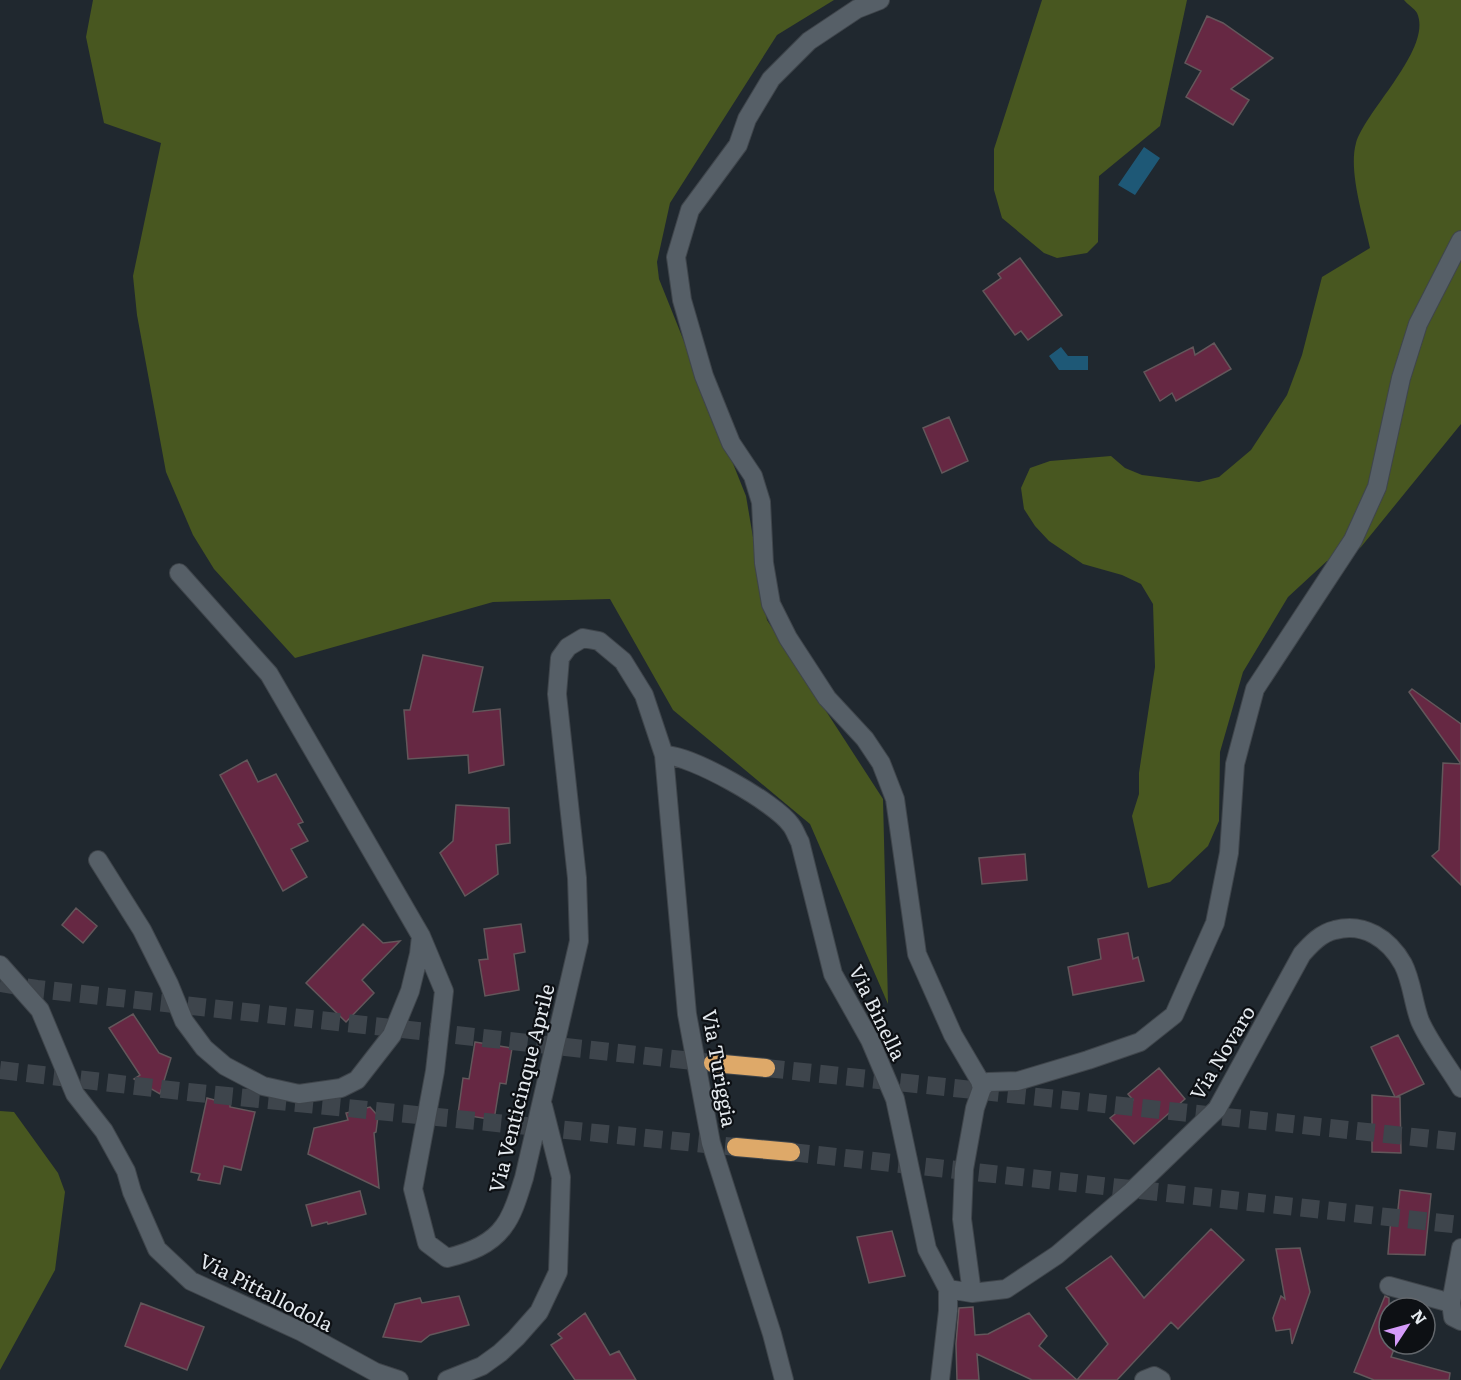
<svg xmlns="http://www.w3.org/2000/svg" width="1461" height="1380" font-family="Literata,serif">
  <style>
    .green { fill: #485720 }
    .water { fill: #1e5876 }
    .building { fill: #662843; stroke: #63575b; stroke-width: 1.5 }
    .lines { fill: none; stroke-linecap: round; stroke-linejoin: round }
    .highway-tunnel { stroke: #3e454c; stroke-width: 18; stroke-dasharray: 18 9; stroke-linecap: butt }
    .street-casing { stroke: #3f454b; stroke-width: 20 }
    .highway-casing { stroke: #3f454b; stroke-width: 20 }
    .street { stroke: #565f67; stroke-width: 18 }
    .highway { stroke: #dea969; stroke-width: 18 }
    .labels { text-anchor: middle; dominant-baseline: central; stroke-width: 4.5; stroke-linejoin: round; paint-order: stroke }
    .street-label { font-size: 20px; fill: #e5eaef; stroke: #0d1014 }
  </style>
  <rect width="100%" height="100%" fill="#20282f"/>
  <path class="green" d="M 93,0 L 834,0 L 777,35 L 670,203 L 657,262 L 659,279 L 746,496 L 767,620 L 883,799 L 888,1004 L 810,824 L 673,710 L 610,599 L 493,602 L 295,658 L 214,569 L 193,535 L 166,472 L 137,315 L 133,276 L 161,143 L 104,123 L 86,37 Z
    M 1042,0 L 1187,0 L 1160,126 L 1099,176 L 1098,242 L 1087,253 L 1057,258 L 1044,253 L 1002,218 L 994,190 L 994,149 Z
    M 1404,0 L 1461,0 L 1461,424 L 1361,547 L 1346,559 L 1327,561 L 1288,597 L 1243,672 L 1220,752 L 1219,821 L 1208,846 L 1170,882 L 1148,888 L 1132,816 L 1139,794 L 1139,773 L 1155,667 L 1153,604 L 1141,584 L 1122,575 L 1083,564 L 1049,541 L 1035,526 L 1024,509 L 1021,488 L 1030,468 L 1050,461 L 1111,456 L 1125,468 L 1142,475 L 1199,482 L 1219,477 L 1251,450 L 1287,395 L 1302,355 L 1322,277 L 1370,248 C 1364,219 1348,172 1356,143 C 1366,110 1433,48 1417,13 C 1415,9 1407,4 1404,0 Z
    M 0,1111 L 14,1112 L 58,1173 L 65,1192 L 55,1270 L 0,1370 Z"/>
  <path class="water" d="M 1144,147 L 1160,158 L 1135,195 L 1118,185 Z
    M 1061,347 L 1068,356 L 1088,356 L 1088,370 L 1059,370 L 1049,356 Z"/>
  <path class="building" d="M 1207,16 L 1223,23 L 1273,58 L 1231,89 L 1249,100 L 1233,125 L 1186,97 L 1201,71 L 1185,63 Z
    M 1020,258 L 1062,315 L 1028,340 L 1021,331 L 1015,335 L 983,291 L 1001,278 L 998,274 Z
    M 1214,343 L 1231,369 L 1176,401 L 1172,393 L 1160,401 L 1144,372 L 1193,347 L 1195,355 Z
    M 949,417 L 968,461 L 942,473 L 923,428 Z
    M 423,655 L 483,667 L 473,712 L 500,709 L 504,765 L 469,773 L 468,755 L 408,759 L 404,710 L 410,710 Z
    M 1412,689 L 1461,724 L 1461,885 L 1432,856 L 1439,850 L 1443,763 L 1461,764 L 1409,692 Z
    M 247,760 L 258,782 L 276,774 L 303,822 L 298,824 L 308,841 L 291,849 L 307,877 L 283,891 L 220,775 Z
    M 456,805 L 509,808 L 510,843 L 496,845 L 498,874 L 465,896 L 440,853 L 453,841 Z
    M 1025,854 L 1027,880 L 982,884 L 979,858 Z
    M 76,908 L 97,926 L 83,943 L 62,925 Z
    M 363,924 L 383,943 L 400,941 L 362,980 L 374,993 L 346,1022 L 306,983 Z
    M 521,924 L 525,952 L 514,954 L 519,990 L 485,996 L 479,960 L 488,959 L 484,929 Z
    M 1128,933 L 1133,959 L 1138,957 L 1144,981 L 1073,995 L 1068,967 L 1101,959 L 1098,939 Z
    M 133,1014 L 159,1053 L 171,1058 L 160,1094 L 134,1079 L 140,1075 L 109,1028 Z
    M 1398,1035 L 1424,1084 L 1396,1097 L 1400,1097 L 1401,1153 L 1372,1152 L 1372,1095 L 1395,1097 L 1371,1047 Z
    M 475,1042 L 512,1048 L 506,1084 L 500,1083 L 494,1120 L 458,1114 L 463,1078 L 469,1079 Z
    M 1159,1068 L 1185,1099 L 1134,1144 L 1110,1118 L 1133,1100 L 1128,1094 Z
    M 207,1098 L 230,1104 L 230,1107 L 255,1112 L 241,1170 L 224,1166 L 220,1184 L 198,1180 L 200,1174 L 191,1172 Z
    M 370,1107 L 378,1116 L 376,1132 L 374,1133 L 379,1188 L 308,1154 L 314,1128 L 348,1120 L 346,1113 Z
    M 1400,1190 L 1431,1194 L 1425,1255 L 1388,1254 L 1391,1218 L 1397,1219 Z
    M 360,1191 L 366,1214 L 328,1224 L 327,1222 L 312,1226 L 306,1205 Z
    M 1211,1229 L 1244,1260 L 1178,1329 L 1171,1322 L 1117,1380 L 1032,1380 L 977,1354 L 979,1380 L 957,1380 L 956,1344 L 959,1308 L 973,1307 L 975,1335 L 988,1334 L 1029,1313 L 1047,1336 L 1039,1346 L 1077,1380 L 1108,1344 L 1066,1288 L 1111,1256 L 1144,1298 Z
    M 892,1231 L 905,1276 L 869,1283 L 857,1237 Z
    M 1300,1248 L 1310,1292 L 1292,1344 L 1290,1329 L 1276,1331 L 1273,1318 L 1281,1296 L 1285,1299 L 1276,1249 Z
    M 459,1296 L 469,1325 L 430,1335 L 421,1342 L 383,1337 L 395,1304 L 420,1298 L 422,1303 Z
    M 1385,1296 L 1389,1298 L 1389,1344 L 1396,1344 L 1391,1357 L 1450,1373 L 1449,1380 L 1374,1380 L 1354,1372 Z
    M 141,1303 L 204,1327 L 187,1370 L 125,1346 Z
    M 585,1313 L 610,1355 L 619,1351 L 636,1380 L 575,1380 L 551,1345 L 562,1338 L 558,1334 Z"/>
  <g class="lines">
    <path class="highway-tunnel" d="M 0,983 L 37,989 L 711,1063
      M 766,1068 L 1461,1142
      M 0,1070 L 188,1092 L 736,1147
      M 791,1152 L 1461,1225"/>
    <defs>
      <path id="street" d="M 880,0 L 857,9 L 809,41 L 771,79 L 747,119 L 738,145 L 690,210 L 676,257 L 682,300 L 704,376 L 731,443 L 753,476 L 761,502 L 764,563 L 771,604 L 788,638 L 827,698 L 865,739 L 881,763 L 895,799 L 917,954 L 953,1035 L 980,1081 L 982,1088
        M 179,573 L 269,674 L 421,936 L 444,991 L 435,1071 L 413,1189 L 427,1243 L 447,1258 C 468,1253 491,1245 504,1226 C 514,1213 519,1193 524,1178 L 579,941 L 577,878 L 557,694 L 560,658 L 568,647 L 583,638 L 599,641 L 623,661 L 644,695 L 664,755 L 687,1014 L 711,1143 L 772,1334 L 784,1380
        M 664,755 C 691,755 776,803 791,825 C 795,830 797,837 800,842 L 833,974 L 870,1040 L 895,1099 L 927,1249 L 948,1289 L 948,1311 L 940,1380
        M 98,860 L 142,930 L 169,984 L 184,1021 L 204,1048 L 225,1066 L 263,1086 L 299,1094 L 341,1088 L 357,1080 L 392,1035 L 410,991 L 419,954 L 421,936
        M 0,965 L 40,1010 L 75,1094 L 104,1131 L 126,1171 L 132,1192 L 157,1249 L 191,1281 L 302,1332 L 375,1372 L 399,1380
        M 1461,1248 L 1451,1303 L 1453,1317 L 1461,1321
        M 1389,1286 L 1451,1303
        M 948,1289 L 972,1293 L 1006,1289 L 1057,1255 L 1132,1191 L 1217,1109 L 1302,954 C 1311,944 1321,933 1335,930 C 1364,922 1389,939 1403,964 C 1412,981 1413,1003 1420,1021 C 1429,1042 1449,1068 1461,1088
        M 972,1293 L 962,1219 L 964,1169 L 975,1108 L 982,1088 L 988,1082 L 1018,1081 L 1088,1060 L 1140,1042 L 1174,1015 L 1215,923 L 1229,853 L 1235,764 L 1255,689 L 1353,540 L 1377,487 L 1401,378 L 1418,324 L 1461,240
        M 447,1380 L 482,1366 L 500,1353 L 516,1338 L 539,1312 L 558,1272 L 561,1177 L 543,1106
        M 1144,1380 L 1154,1376 L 1161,1380"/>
      <path id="highway" d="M 713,1063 L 766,1068
        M 736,1147 L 791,1152"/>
    </defs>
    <use href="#street" class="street-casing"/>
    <use href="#highway" class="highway-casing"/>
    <use href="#street" class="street"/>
    <use href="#highway" class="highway"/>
  </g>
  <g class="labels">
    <g class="street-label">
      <text transform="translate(879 1012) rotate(64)">Via Binella</text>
      <text transform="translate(1221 1052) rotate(-59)">Via Novaro</text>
      <text transform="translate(721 1068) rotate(80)">Via Turiggia</text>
      <text transform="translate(520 1088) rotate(-76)">Via Venticinque Aprile</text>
      <text transform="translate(267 1291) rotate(27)">Via Pittallodola</text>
    </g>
  </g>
  <g transform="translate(1407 1326) rotate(54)"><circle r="28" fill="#0d1014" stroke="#63676c" stroke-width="1.5"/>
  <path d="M0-4.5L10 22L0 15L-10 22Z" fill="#d59bfa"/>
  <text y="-9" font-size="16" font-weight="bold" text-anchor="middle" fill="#e5eaef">N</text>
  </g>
</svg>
